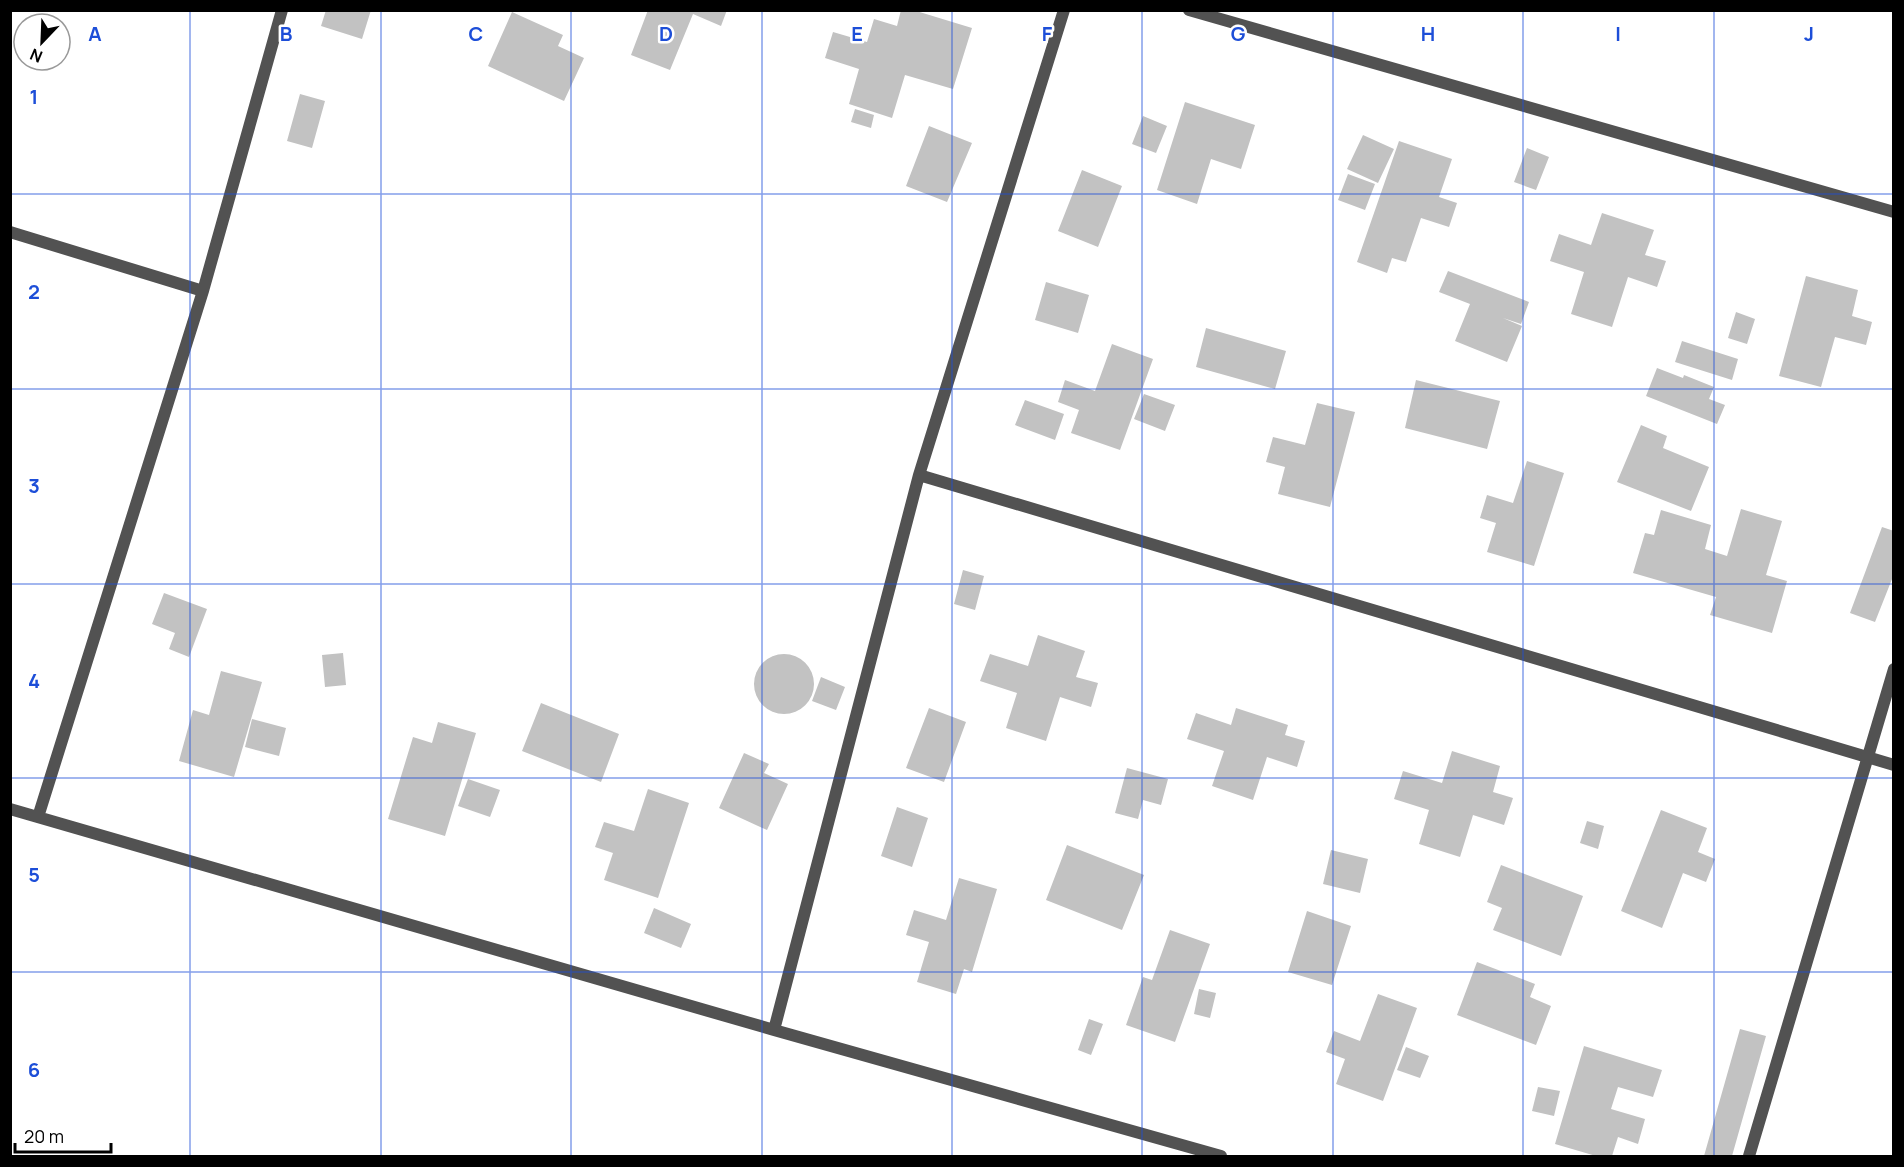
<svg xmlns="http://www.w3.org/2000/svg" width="1904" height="1167" font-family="Manrope,sans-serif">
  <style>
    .building { fill: #c2c2c2 }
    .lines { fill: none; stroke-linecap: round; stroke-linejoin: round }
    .minor { stroke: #525252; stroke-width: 12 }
    .grid { fill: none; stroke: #1d4ed8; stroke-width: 1.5; stroke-opacity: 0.55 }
    .grid-label { font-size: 20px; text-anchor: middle; font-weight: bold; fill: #1d4ed8; stroke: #fff; stroke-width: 5; stroke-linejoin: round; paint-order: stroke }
  </style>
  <rect width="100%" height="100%" fill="#fff"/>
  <path class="building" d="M 326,10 L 371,10 L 362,39 L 321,26 Z
    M 648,10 L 727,10 L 721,26 L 693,14 L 670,70 L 631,55 Z
    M 901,10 L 913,10 L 972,28 L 953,89 L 905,75 L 892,118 L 849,104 L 859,69 L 825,58 L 833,32 L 867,42 L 874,19 L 897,26 Z
    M 512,12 L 563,35 L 558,46 L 584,58 L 564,101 L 488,66 Z
    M 300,94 L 325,101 L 312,148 L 287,141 Z
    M 1185,102 L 1255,125 L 1241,169 L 1211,159 L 1197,204 L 1157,190 Z
    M 855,109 L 874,115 L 871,128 L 851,122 Z
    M 1143,116 L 1167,126 L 1156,153 L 1132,144 Z
    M 929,126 L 972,143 L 947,202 L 906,186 Z
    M 1363,135 L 1394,149 L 1378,183 L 1347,169 Z
    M 1399,141 L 1452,159 L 1439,197 L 1457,203 L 1449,227 L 1421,218 L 1406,262 L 1392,258 L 1387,273 L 1357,262 Z
    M 1527,148 L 1549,157 L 1536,190 L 1514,182 Z
    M 1082,170 L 1122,186 L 1098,247 L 1058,231 Z
    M 1348,174 L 1375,184 L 1365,210 L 1338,200 Z
    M 1602,213 L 1654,230 L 1645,255 L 1666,261 L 1657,287 L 1628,277 L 1612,327 L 1571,314 L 1584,272 L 1550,261 L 1559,234 L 1591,245 Z
    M 1448,271 L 1529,302 L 1521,324 L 1503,318 L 1522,326 L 1507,362 L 1455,341 L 1470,304 L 1439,292 Z
    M 1806,276 L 1858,290 L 1852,316 L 1872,322 L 1866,345 L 1835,337 L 1821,387 L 1779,376 Z
    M 1046,282 L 1089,295 L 1078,333 L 1035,320 Z
    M 1736,312 L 1755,319 L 1747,344 L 1728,338 Z
    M 1206,328 L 1286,351 L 1275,389 L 1196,367 Z
    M 1682,341 L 1738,359 L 1732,380 L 1675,362 Z
    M 1112,344 L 1153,359 L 1120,450 L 1071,433 L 1079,410 L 1058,402 L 1065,380 L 1095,391 Z
    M 1657,368 L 1683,378 L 1684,375 L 1714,387 L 1709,399 L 1725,405 L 1717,424 L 1646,396 Z
    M 1416,380 L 1500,401 L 1487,449 L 1405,428 Z
    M 1144,394 L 1175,405 L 1165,431 L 1134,419 Z
    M 1025,400 L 1064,414 L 1055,440 L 1015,425 Z
    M 1317,403 L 1355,412 L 1330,507 L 1278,494 L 1285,467 L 1266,462 L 1273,437 L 1305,445 Z
    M 1641,425 L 1667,436 L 1663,448 L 1709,467 L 1691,511 L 1617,482 Z
    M 1527,461 L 1564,473 L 1534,566 L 1487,552 L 1496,523 L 1480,518 L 1487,495 L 1513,503 Z
    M 1741,509 L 1782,521 L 1766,575 L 1787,581 L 1772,633 L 1710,615 L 1716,597 L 1633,573 L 1645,533 L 1654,535 L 1661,510 L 1711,525 L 1705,549 L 1727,556 Z
    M 1882,527 L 1894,531 L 1894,574 L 1875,622 L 1850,613 Z
    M 963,570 L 984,576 L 975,610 L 954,604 Z
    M 164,593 L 207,609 L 189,657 L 169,649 L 175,633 L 152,624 Z
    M 1038,635 L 1085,651 L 1076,677 L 1098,683 L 1091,707 L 1060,697 L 1046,741 L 1006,728 L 1017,693 L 980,681 L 990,654 L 1028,666 Z
    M 343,653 L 346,685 L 325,687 L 322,655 Z
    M754 684a30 30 0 1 1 60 0a30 30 0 1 1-60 0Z
    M 221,671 L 262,682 L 234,777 L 179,761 L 193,710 L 209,715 Z
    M 821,677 L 845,687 L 836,710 L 812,701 Z
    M 541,703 L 619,734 L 601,782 L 522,751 Z
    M 929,708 L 966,722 L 944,782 L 906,768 Z
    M 1236,708 L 1288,725 L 1285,735 L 1305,741 L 1297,767 L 1267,757 L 1253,800 L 1212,786 L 1224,751 L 1187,739 L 1196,713 L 1231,725 Z
    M 252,719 L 286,728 L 279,756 L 245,747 Z
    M 438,722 L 476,733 L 445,836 L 388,819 L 413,737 L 432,743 Z
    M 1452,751 L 1500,766 L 1493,792 L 1513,798 L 1504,825 L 1473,815 L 1460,857 L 1419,844 L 1429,810 L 1394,799 L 1403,771 L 1442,783 Z
    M 744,753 L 769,764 L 764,773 L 788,784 L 767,830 L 719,808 Z
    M 1127,768 L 1168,779 L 1161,805 L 1143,800 L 1138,819 L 1115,813 Z
    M 468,779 L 500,790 L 490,817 L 458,806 Z
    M 648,789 L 689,803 L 658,898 L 604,880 L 613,853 L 595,847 L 604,822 L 634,831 Z
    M 897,807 L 928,818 L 912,867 L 881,856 Z
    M 1661,810 L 1707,828 L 1698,852 L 1715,859 L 1706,882 L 1683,873 L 1662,928 L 1621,911 Z
    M 1587,821 L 1604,826 L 1598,849 L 1580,843 Z
    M 1067,845 L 1144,875 L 1122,930 L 1046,900 Z
    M 1331,850 L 1368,859 L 1360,893 L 1323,884 Z
    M 1501,865 L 1583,896 L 1561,956 L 1493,930 L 1502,908 L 1487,902 Z
    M 959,878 L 997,889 L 972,972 L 964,969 L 956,994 L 917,982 L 929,942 L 906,935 L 914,910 L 946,920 Z
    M 654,908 L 691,924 L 681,948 L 644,933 Z
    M 1307,911 L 1351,926 L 1332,985 L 1288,972 Z
    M 1170,930 L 1210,944 L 1175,1042 L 1126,1025 L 1143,977 L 1152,980 Z
    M 1477,962 L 1535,984 L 1530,997 L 1551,1006 L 1536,1045 L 1457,1015 Z
    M 1199,989 L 1216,993 L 1210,1018 L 1194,1014 Z
    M 1378,994 L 1417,1008 L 1383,1101 L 1336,1084 L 1345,1059 L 1326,1052 L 1334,1031 L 1360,1041 Z
    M 1089,1019 L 1103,1024 L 1091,1055 L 1078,1050 Z
    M 1740,1029 L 1766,1036 L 1732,1156 L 1704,1156 Z
    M 1584,1046 L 1662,1070 L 1653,1097 L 1618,1087 L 1611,1109 L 1645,1119 L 1638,1144 L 1618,1137 L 1612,1156 L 1596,1156 L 1555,1144 Z
    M 1406,1047 L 1429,1056 L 1420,1078 L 1397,1070 Z
    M 1538,1087 L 1560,1091 L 1554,1116 L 1532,1111 Z"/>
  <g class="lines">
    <path class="minor" d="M 1189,10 L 1894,212
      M 10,232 L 203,291
      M 919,475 L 1894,765
      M 10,809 L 774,1030 L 1221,1156
      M 38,817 L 203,291 L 282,10
      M 774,1030 L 919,475 L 1064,10
      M 1749,1156 L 1894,669"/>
  </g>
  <path class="grid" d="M 190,10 L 190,1156M 381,10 L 381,1156M 571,10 L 571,1156M 762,10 L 762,1156M 952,10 L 952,1156M 1142,10 L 1142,1156M 1333,10 L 1333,1156M 1523,10 L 1523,1156M 1714,10 L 1714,1156M 10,194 L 1894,194M 10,389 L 1894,389M 10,584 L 1894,584M 10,778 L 1894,778M 10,972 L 1894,972"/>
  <g class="grid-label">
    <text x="95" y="41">A</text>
    <text x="286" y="41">B</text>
    <text x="476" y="41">C</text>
    <text x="666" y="41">D</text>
    <text x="857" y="41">E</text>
    <text x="1047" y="41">F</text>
    <text x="1238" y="41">G</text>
    <text x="1428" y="41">H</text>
    <text x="1618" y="41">I</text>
    <text x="1809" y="41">J</text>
    <text x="34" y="104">1</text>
    <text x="34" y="299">2</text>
    <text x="34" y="493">3</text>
    <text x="34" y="688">4</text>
    <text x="34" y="882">5</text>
    <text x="34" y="1077">6</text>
  </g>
  <rect width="1904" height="1167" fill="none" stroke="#000000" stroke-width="24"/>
  <g transform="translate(42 42) rotate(203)"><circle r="28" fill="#ffffff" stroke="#999999" stroke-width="1.5"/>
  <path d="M0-4.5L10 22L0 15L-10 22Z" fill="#000000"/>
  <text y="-9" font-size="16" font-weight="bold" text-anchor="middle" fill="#000000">N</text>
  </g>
  <path d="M15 1143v9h96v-9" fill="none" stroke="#000000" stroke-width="3"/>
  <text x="24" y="1143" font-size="18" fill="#000000" stroke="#ffffff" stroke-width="4.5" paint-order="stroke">20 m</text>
</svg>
